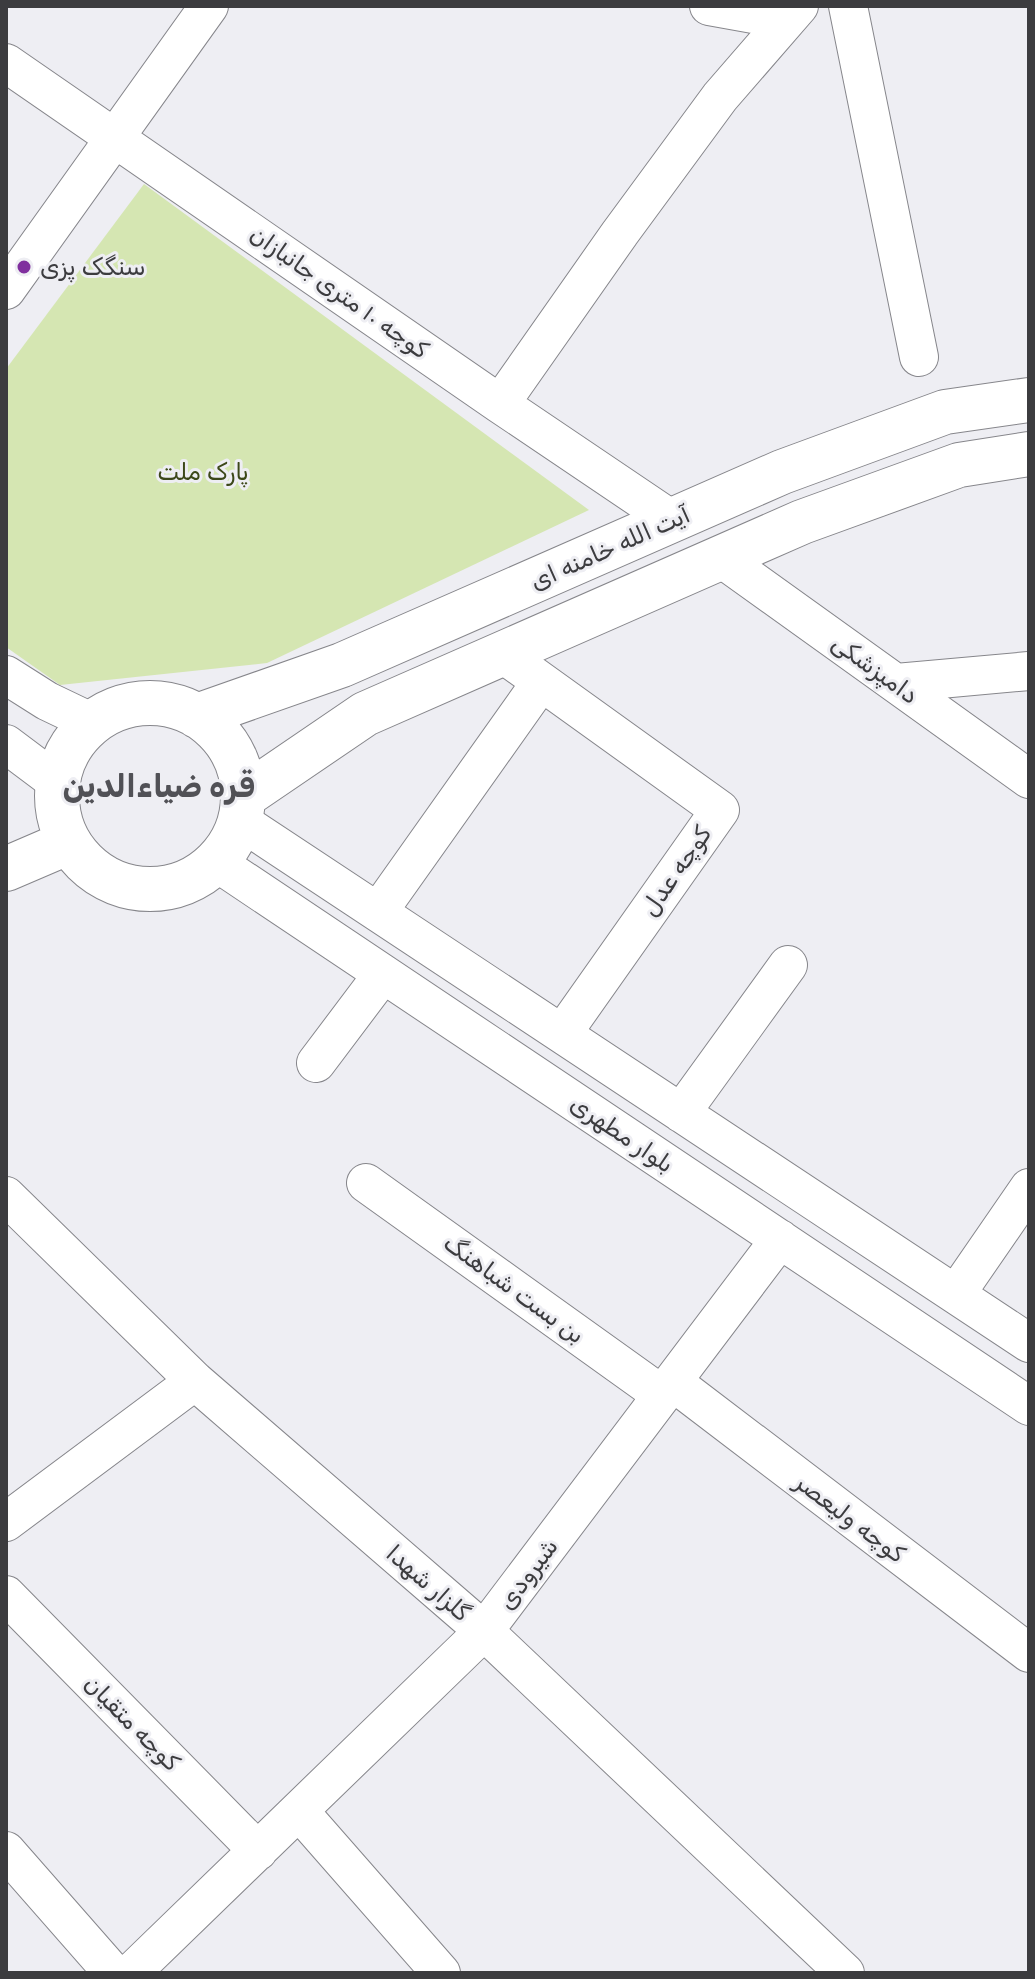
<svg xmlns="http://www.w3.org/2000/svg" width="1035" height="1979" font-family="Rubik,Cairo,sans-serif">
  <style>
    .green { fill: #d5e6b2 }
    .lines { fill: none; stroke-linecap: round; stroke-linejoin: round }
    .minor-casing { stroke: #86868b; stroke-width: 40 }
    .major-casing { stroke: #86868b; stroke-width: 46 }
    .minor { stroke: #fff; stroke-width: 38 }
    .major { stroke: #fff; stroke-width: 44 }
    .poi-dot { fill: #802f9e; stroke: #eeeef3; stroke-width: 3 }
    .labels { text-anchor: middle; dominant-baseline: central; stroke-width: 6; stroke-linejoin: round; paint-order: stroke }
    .poi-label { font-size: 24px; fill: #3c3c3f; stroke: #eeeef3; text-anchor: start }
    .street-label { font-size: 24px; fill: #3c3c3f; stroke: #eeeef3 }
    .park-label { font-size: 24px; fill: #3c4819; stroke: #eeeef3 }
    .district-label { font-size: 32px; font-weight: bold; fill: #515156; stroke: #eeeef3 }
  </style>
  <rect width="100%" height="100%" fill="#eeeef3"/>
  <path class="green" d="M 144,184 L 589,510 L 267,663 L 60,685 L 6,647 L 6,369 Z"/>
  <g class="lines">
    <defs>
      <path id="minor" d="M 709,6 L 786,20
        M 848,6 L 919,357
        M 6,63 L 500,404 L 672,520
        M 6,290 L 209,6
        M 500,404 L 620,233 L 720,97 L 799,6
        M 721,558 L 1029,779
        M 503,654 L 720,810 L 562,1034
        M 6,675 L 47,701 L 93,723
        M 896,683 L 1029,671
        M 6,744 L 58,783
        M 240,821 L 1029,1343
        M 216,862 L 1029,1406
        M 378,912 L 541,682
        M 316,1063 L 383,974
        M 681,1113 L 788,965
        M 366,1183 L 662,1395
        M 6,1196 L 195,1381 L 484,1631 L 845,1973
        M 956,1294 L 1029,1188
        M 673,1382 L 1029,1653
        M 6,1522 L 195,1381
        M 6,1595 L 258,1851
        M 299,1811 L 441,1973
        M 6,1851 L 113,1973
        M 131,1973 L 484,1631 L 780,1239"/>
      <path id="major" d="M57 796a93 93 0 1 1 186 0a93 93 0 1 1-186 0Z
        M 197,716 L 342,665 L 782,472 L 945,412 L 1029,400
        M 243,797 L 365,714 L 802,522 L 959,465 L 1029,454
        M 6,869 L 69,842"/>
    </defs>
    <use href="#minor" class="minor-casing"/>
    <use href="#major" class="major-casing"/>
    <use href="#minor" class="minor"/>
    <use href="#major" class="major"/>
  </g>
  <circle class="poi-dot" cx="24" cy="267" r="8"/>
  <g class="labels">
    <g class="poi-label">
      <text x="40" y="267">سنگک پزی</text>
    </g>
    <g class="street-label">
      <text transform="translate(339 292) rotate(35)">کوچه ۱۰ متری جانبازان</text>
      <text transform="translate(610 548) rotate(-24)">آیت الله خامنه ای</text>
      <text transform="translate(875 669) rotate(36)">دامپزشکی</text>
      <text transform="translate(676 871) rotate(-55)">کوچه عدل</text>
      <text transform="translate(622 1134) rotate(34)">بلوار مطهری</text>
      <text transform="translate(514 1289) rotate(36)">بن بست شباهنگ</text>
      <text transform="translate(850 1518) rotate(37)">کوچه ولیعصر</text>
      <text transform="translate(528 1574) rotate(-53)">شیرودی</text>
      <text transform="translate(428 1583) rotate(41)">گلزار شهدا</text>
      <text transform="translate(132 1723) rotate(45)">کوچه متقیان</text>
    </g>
    <g class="park-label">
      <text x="203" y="472">پارک ملت</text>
    </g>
    <g class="district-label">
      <text x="159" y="786">قره ضیاءالدین</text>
    </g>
  </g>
  <rect width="1035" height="1979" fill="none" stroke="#3c3c3f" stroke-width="16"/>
</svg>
